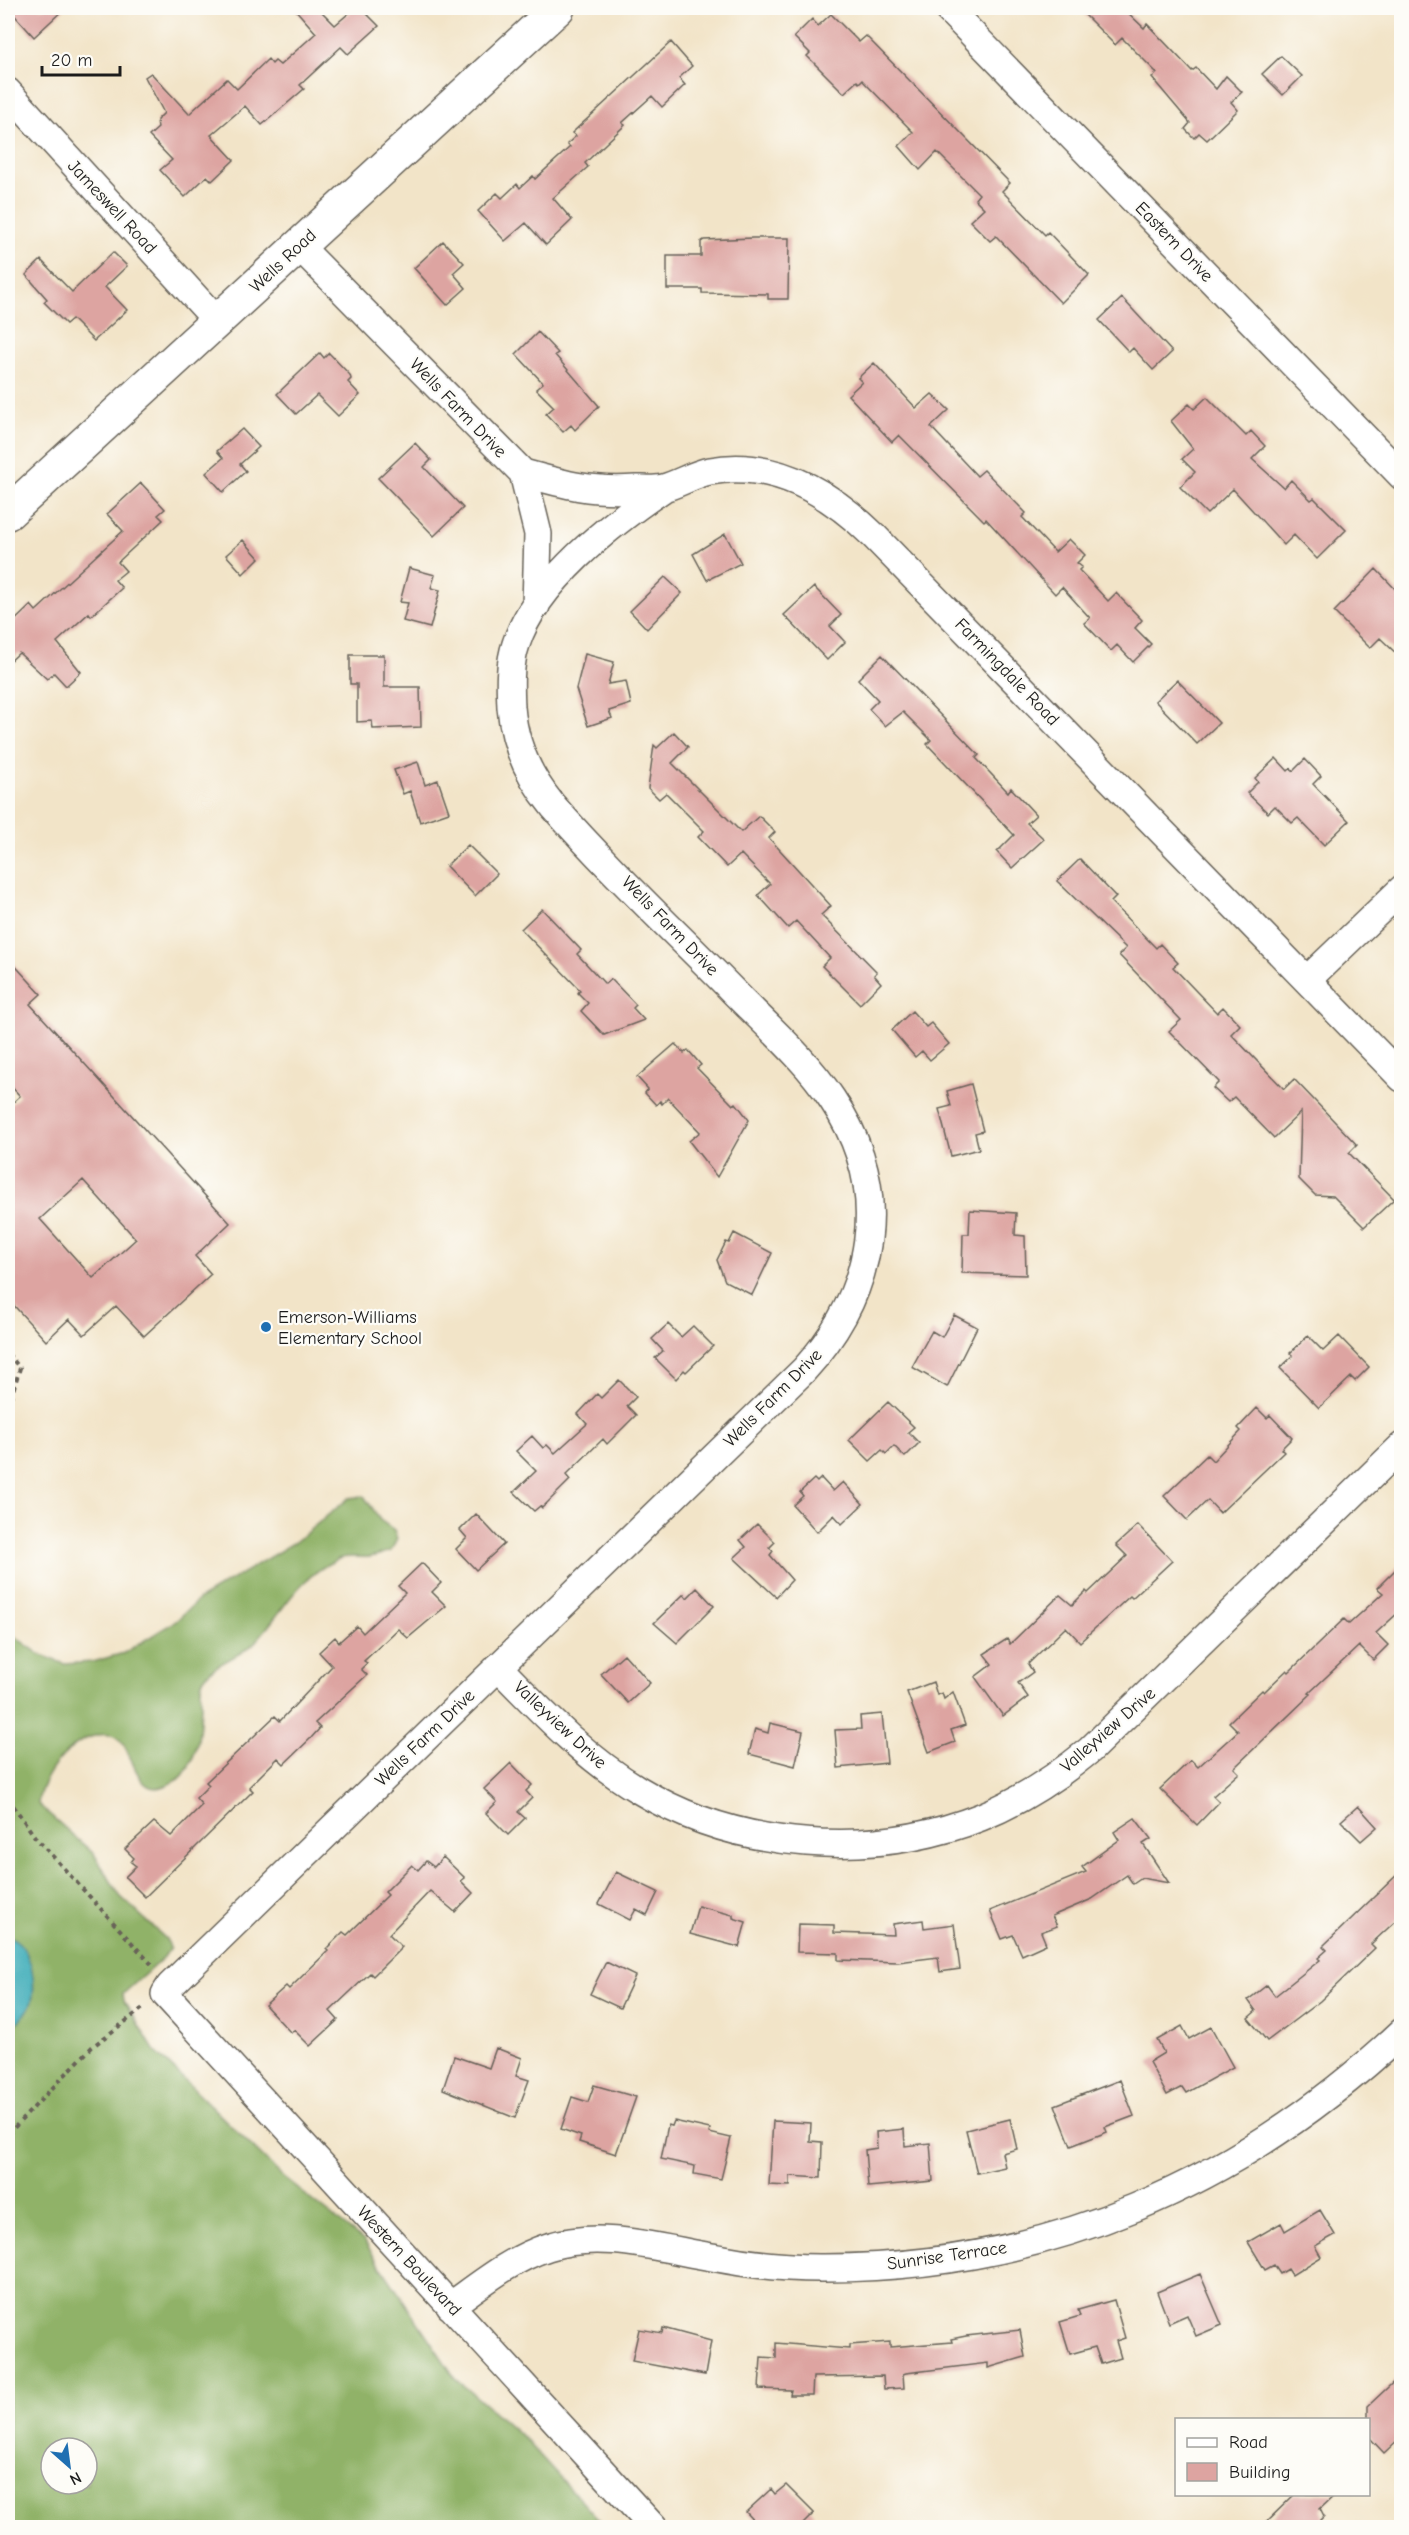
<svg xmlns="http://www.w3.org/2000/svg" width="1409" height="2535" font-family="'Comic Neue',sans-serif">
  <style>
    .forest { fill: #90b267; stroke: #566742; stroke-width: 1.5; fill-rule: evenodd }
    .water { fill: #3babb8; stroke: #2c646a; stroke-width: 1.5 }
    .building { fill: #dda4a1; fill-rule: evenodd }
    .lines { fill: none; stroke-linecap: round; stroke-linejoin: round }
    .street-casing { stroke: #676258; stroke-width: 30 }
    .secondary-casing { stroke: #676258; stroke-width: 36 }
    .path { stroke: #676258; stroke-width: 4; stroke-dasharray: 4.5 4.5; stroke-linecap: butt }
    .street { stroke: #fff; stroke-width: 27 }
    .secondary { stroke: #fff; stroke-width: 33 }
    .poi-dot { fill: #1f6fb2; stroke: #fdfcf7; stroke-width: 2 }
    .labels { text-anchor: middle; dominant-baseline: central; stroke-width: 4.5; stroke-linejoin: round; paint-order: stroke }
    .street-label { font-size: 18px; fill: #1c1c1c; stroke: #fdfcf7 }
    .poi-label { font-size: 18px; fill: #1c1c1c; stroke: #fdfcf7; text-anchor: start }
  </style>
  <rect width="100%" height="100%" fill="#fdfcf7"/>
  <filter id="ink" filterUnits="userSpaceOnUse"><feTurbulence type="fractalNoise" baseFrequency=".0167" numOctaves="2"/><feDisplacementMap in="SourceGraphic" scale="12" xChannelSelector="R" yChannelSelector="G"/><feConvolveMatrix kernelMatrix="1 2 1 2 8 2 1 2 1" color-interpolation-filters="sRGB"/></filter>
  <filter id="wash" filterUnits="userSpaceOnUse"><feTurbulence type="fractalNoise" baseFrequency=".008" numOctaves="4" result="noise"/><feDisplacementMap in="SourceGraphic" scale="24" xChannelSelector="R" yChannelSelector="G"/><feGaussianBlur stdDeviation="1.35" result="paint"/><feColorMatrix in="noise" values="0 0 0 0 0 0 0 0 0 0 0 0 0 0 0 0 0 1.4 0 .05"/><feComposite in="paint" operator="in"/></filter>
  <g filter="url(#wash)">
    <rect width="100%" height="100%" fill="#f2e4c8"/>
    <path class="forest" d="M 364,1496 L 380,1520 L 394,1530 L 397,1539 L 391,1551 C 384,1553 377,1556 369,1557 C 360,1558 347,1555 338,1559 C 293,1580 284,1613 252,1645 C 241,1656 206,1667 202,1682 C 200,1689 201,1698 201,1705 C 200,1730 199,1753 184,1774 C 181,1779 174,1781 169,1784 C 131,1804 136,1740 111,1735 C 77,1729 41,1774 38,1804 L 94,1854 L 120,1896 L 166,1939 L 170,1948 L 164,1957 L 123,1994 L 124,2001 L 154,2050 L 283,2177 L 364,2241 L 455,2378 L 527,2441 L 605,2527 L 8,2527 L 8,2031 L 19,2021 L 28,1964 L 27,1954 L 13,1938 L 8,1936 L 8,1632 L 41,1655 L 65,1664 L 92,1662 L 124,1653 L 176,1621 L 199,1599 L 295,1542 L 349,1498 ZM 51,2448 L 87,2448 L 87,2484 L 51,2484 Z"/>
    <path class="water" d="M 8,1936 C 31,1943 39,1986 30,2006 C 26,2016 16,2024 8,2031 Z"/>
    <g id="blocks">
      <path class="building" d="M 8,8 L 65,8 L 34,37 Z
        M 294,8 L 318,8 L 335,25 L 355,8 L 361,8 L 379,26 L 348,54 L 341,47 L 300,85 L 304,89 L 262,125 L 245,106 L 211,135 L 234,160 L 212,181 L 207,176 L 185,197 L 160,170 L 172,160 L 149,136 L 158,128 L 157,120 L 164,113 L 145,77 L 151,73 L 189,114 L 227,79 L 237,89 L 268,59 L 272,64 L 275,61 L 280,65 L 316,33 Z
        M 1078,8 L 1123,8 L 1144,28 L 1147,24 L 1192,71 L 1196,68 L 1216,89 L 1226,76 L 1242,92 L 1231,102 L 1238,110 L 1207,140 L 1199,133 L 1194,138 L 1185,129 L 1190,123 L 1152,78 L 1157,73 L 1122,38 L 1115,45 Z
        M 831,14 L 859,42 L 866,36 L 1010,183 L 1002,191 L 1045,235 L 1048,232 L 1089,275 L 1061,303 L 996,236 L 990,241 L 970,221 L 984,208 L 975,199 L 979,194 L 937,152 L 920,170 L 899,146 L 913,132 L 862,80 L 859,83 L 857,81 L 844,93 L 807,56 L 810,53 L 794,37 L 812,19 L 818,26 Z
        M 671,42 L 692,66 L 679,78 L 685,85 L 662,107 L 652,96 L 622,123 L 625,125 L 585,163 L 588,167 L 553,198 L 572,220 L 546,245 L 526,223 L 505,241 L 478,211 L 497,193 L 502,198 L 517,184 L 520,188 L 533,176 L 535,179 L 570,147 L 567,144 L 576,136 L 572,133 Z
        M 1281,56 L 1302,76 L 1283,95 L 1262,74 Z
        M 753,238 L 789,238 L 788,299 L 768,299 L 768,294 L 702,293 L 702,289 L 667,289 L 667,256 L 701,256 L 701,242 L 704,240 Z
        M 443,241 L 464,263 L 453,273 L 466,288 L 447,305 L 414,268 Z
        M 113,252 L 127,266 L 105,287 L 127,310 L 94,341 L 72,319 L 66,324 L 44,302 L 47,299 L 26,275 L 41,260 L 72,292 Z
        M 1122,298 L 1172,352 L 1153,370 L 1133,348 L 1129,352 L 1099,320 Z
        M 538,332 L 558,353 L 555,355 L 599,406 L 575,430 L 571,425 L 563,432 L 546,414 L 554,407 L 536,389 L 543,383 L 516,354 Z
        M 320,353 L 324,358 L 329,353 L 350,375 L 351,379 L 348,382 L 360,395 L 338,416 L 317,395 L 296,414 L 277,394 Z
        M 874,363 L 916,408 L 932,394 L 949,410 L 931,427 L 977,476 L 984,470 L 1026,513 L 1022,517 L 1055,552 L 1069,539 L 1085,555 L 1077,563 L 1082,567 L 1079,570 L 1108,601 L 1116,593 L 1142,620 L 1135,628 L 1151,644 L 1133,662 L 1117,645 L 1111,651 L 1084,623 L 1090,618 L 1062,587 L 1055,594 L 986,519 L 984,521 L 899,435 L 892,442 L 848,395 L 862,382 L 858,378 Z
        M 1207,397 L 1246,436 L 1251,431 L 1265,446 L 1252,459 L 1284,488 L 1291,480 L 1311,500 L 1314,498 L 1346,530 L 1317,559 L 1294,535 L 1284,545 L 1233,489 L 1207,514 L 1180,487 L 1195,472 L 1182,459 L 1193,449 L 1171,421 L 1189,404 L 1194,409 Z
        M 242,429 L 259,447 L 240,464 L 246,471 L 223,492 L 206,473 L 223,458 L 217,451 Z
        M 415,443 L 431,460 L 424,467 L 463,508 L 434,536 L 378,478 Z
        M 141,483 L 165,509 L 158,515 L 163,520 L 118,562 L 126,571 L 115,580 L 122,588 L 91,616 L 89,613 L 57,642 L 81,672 L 66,686 L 54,673 L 47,679 L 19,653 L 8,663 L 8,627 L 31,605 L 36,611 L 123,531 L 107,514 Z
        M 725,534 L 741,563 L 707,580 L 693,554 Z
        M 243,540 L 259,558 L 243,574 L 226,555 Z
        M 409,568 L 435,575 L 431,588 L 440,590 L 430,628 L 403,621 L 408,603 L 400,602 Z
        M 1376,569 L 1401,595 L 1401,658 L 1380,638 L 1370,648 L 1334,612 Z
        M 665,577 L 682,593 L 647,629 L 630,611 Z
        M 814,587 L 841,615 L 830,626 L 845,642 L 827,660 L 784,615 Z
        M 585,654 L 614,662 L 608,684 L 626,681 L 631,704 L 609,711 L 612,718 L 588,726 L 576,689 Z
        M 350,655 L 384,655 L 384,687 L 420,687 L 421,727 L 373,729 L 372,721 L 357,722 L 357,684 L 350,684 Z
        M 882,655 L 979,755 L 976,758 L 1008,792 L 1011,788 L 1036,815 L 1027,823 L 1044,839 L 1012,868 L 997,852 L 1014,835 L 927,744 L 931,740 L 903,712 L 885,726 L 869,709 L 878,700 L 858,679 Z
        M 1177,680 L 1219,723 L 1197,744 L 1155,701 Z
        M 674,732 L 688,747 L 672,763 L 741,832 L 759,816 L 775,832 L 769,838 L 831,906 L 821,915 L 877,972 L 874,975 L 881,983 L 860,1004 L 822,966 L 830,958 L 796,921 L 788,928 L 758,895 L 770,884 L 741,854 L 727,867 L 698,837 L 704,831 L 666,793 L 659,799 L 648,788 L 654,745 L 657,748 Z
        M 1276,758 L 1288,771 L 1291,768 L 1293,771 L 1305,759 L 1321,776 L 1313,784 L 1349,821 L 1324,845 L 1298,818 L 1292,823 L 1275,806 L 1268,813 L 1247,793 L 1258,782 L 1255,778 Z
        M 418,762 L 425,785 L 438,780 L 449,812 L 420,822 L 410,791 L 403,794 L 394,770 Z
        M 468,845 L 497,874 L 475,896 L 446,866 Z
        M 1080,859 L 1116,897 L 1111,902 L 1156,948 L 1160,944 L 1178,963 L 1173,967 L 1217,1013 L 1223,1007 L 1240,1025 L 1231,1034 L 1284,1089 L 1294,1079 L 1357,1145 L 1349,1153 L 1394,1199 L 1364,1227 L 1333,1196 L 1315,1195 L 1299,1179 L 1301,1112 L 1274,1138 L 1234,1097 L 1228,1102 L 1213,1088 L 1219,1082 L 1169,1031 L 1181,1020 L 1119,955 L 1126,948 L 1057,881 Z
        M 542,909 L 581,950 L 577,954 L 605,984 L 611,979 L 636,1005 L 633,1008 L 644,1020 L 604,1035 L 581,1011 L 588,1003 L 578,993 L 580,990 L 521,929 Z
        M 8,958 L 41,994 L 30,1004 L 230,1223 L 195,1256 L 211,1274 L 144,1336 L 116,1306 L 84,1335 L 69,1319 L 46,1341 L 8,1299 L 8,1107 L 20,1096 L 8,1083 ZM 83,1180 L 136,1239 L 93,1278 L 40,1219 Z
        M 912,1011 L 926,1027 L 931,1023 L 949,1044 L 930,1060 L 922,1051 L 915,1057 L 892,1030 Z
        M 675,1044 L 684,1053 L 688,1050 L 701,1065 L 697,1068 L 733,1105 L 736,1103 L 749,1120 L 717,1177 L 689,1141 L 700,1132 L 668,1098 L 662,1104 L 660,1101 L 656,1105 L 645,1093 L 648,1089 L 637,1077 Z
        M 971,1084 L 983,1131 L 975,1133 L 979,1149 L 951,1156 L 939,1109 L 951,1106 L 947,1091 Z
        M 970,1210 L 1016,1213 L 1015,1235 L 1025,1236 L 1026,1275 L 962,1273 L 963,1234 L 969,1234 Z
        M 734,1233 L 772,1253 L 752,1295 L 725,1281 L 717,1260 L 726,1242 L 729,1243 Z
        M 954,1315 L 977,1327 L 947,1387 L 912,1367 L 932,1331 L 942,1337 Z
        M 668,1324 L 681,1337 L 693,1326 L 713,1346 L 686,1372 L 684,1370 L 676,1379 L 655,1358 L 663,1351 L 652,1339 Z
        M 1308,1336 L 1323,1351 L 1339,1336 L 1369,1367 L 1355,1381 L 1351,1377 L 1319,1408 L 1280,1368 L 1293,1356 L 1290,1353 Z
        M 619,1380 L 636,1397 L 627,1406 L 636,1415 L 607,1444 L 603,1439 L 566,1475 L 570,1480 L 542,1508 L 540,1506 L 534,1511 L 514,1492 L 536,1471 L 516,1451 L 532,1436 L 543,1448 L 547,1445 L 555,1453 L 587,1424 L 578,1414 L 597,1394 L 601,1398 Z
        M 888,1402 L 914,1427 L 908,1432 L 919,1443 L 905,1457 L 894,1446 L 886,1454 L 882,1450 L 870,1461 L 849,1440 Z
        M 1257,1408 L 1267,1418 L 1270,1415 L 1292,1438 L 1281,1449 L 1284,1452 L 1220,1513 L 1208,1500 L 1187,1520 L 1164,1496 L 1207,1455 L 1213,1461 L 1241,1431 L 1238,1428 Z
        M 821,1478 L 833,1491 L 843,1482 L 863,1504 L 842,1524 L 834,1515 L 817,1532 L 793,1505 L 803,1496 L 800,1492 L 814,1479 L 817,1482 Z
        M 476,1514 L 504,1544 L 476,1570 L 456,1549 L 467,1538 L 460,1530 Z
        M 757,1524 L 775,1542 L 769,1548 L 773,1551 L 770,1555 L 792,1580 L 776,1597 L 734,1558 L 746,1547 L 740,1540 Z
        M 1138,1525 L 1172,1561 L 1132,1598 L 1130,1596 L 1080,1642 L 1066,1627 L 1028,1664 L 1033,1672 L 1018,1683 L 1028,1697 L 1003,1716 L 975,1677 L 992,1664 L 984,1654 L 1007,1639 L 1010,1644 L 1060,1595 L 1072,1605 L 1086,1591 L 1088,1593 L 1127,1556 L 1116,1545 Z
        M 422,1563 L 441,1583 L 432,1592 L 446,1606 L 408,1638 L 398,1629 L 364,1661 L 367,1663 L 361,1669 L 367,1675 L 315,1723 L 320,1728 L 311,1738 L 284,1764 L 278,1758 L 249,1787 L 253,1791 L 145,1897 L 125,1877 L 136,1866 L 131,1862 L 134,1858 L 125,1849 L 154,1822 L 171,1836 L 202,1805 L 196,1798 L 209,1785 L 206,1782 L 275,1716 L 280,1721 L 332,1666 L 319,1652 L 335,1637 L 339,1642 L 357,1626 L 363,1633 L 405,1593 L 398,1586 Z
        M 1401,1564 L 1401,1613 L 1400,1611 L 1376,1633 L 1388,1645 L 1373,1660 L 1359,1646 L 1309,1693 L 1311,1694 L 1234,1768 L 1239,1773 L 1213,1796 L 1219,1802 L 1197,1825 L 1160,1789 L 1191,1760 L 1198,1767 L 1238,1731 L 1229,1722 L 1262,1690 L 1264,1692 L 1287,1670 L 1289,1672 L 1344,1619 L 1349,1624 L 1383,1593 L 1377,1588 Z
        M 697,1588 L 714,1606 L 677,1643 L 654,1623 L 684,1594 L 687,1598 Z
        M 624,1654 L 650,1683 L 628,1703 L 601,1674 Z
        M 933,1682 L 937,1695 L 942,1693 L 944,1699 L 953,1692 L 965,1725 L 951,1730 L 955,1742 L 929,1752 L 907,1692 Z
        M 882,1714 L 887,1763 L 838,1768 L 835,1730 L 861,1729 L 860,1716 Z
        M 770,1723 L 803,1731 L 795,1766 L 749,1754 L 755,1729 L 768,1733 Z
        M 511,1763 L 532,1785 L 526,1791 L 532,1798 L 518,1812 L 525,1818 L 508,1835 L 486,1813 L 497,1802 L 484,1789 Z
        M 1358,1806 L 1377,1827 L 1361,1841 L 1341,1821 Z
        M 1135,1818 L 1151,1839 L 1143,1844 L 1169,1883 L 1142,1878 L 1133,1884 L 1127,1875 L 1092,1899 L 1052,1916 L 1057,1926 L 1041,1932 L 1046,1944 L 1022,1955 L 1013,1935 L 1002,1939 L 990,1911 L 1086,1872 L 1082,1867 L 1119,1840 L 1114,1832 Z
        M 443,1857 L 465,1878 L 461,1881 L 473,1893 L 455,1912 L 430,1891 L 389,1934 L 402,1947 L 373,1976 L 370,1973 L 330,2011 L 338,2020 L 310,2046 L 294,2030 L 291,2033 L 265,2005 L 286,1986 L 289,1989 L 328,1951 L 326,1949 L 343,1932 L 347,1935 L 388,1895 L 385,1892 L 412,1865 L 418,1870 L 426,1861 L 434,1867 Z
        M 1401,1871 L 1401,1916 L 1371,1944 L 1375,1948 L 1320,2001 L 1267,2041 L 1248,2018 L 1256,2011 L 1248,2000 L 1267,1985 L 1275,1996 L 1320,1960 L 1318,1958 L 1327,1950 L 1323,1946 Z
        M 616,1872 L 658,1892 L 647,1915 L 636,1909 L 630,1920 L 599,1904 Z
        M 698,1906 L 733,1915 L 733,1918 L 746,1922 L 739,1947 L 690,1934 Z
        M 923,1920 L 924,1928 L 954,1924 L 960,1969 L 940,1972 L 938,1957 L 898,1962 L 838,1960 L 838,1953 L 797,1952 L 798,1924 L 834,1925 L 834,1933 L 894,1935 L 893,1924 Z
        M 606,1962 L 635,1976 L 620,2008 L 590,1994 Z
        M 1182,2026 L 1189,2039 L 1211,2027 L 1233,2067 L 1186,2093 L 1182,2087 L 1167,2095 L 1149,2062 L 1164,2053 L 1157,2040 Z
        M 496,2048 L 522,2058 L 516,2076 L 529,2080 L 515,2118 L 443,2089 L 454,2056 L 489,2068 Z
        M 1120,2080 L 1134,2116 L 1105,2127 L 1107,2132 L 1071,2146 L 1055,2105 Z
        M 594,2085 L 636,2097 L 616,2154 L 579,2142 L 581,2136 L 561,2129 L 572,2097 L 588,2102 Z
        M 1010,2119 L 1017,2149 L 1002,2153 L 1005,2167 L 977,2173 L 966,2130 Z
        M 674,2121 L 710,2129 L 709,2133 L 731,2138 L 721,2179 L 694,2174 L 695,2166 L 661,2159 L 668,2125 L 672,2126 Z
        M 773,2121 L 811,2123 L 810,2141 L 822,2142 L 821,2178 L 790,2176 L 790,2186 L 769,2185 Z
        M 904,2129 L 905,2146 L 930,2143 L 933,2181 L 868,2187 L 865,2150 L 877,2148 L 876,2132 Z
        M 1320,2210 L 1335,2235 L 1315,2246 L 1321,2257 L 1292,2275 L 1288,2269 L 1280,2274 L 1274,2265 L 1265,2270 L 1248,2242 L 1281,2223 L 1285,2231 Z
        M 1200,2274 L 1222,2325 L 1196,2336 L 1187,2315 L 1169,2323 L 1157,2292 Z
        M 1114,2300 L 1125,2338 L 1116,2341 L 1121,2358 L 1101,2364 L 1095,2347 L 1070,2354 L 1060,2322 L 1080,2316 L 1078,2310 Z
        M 663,2328 L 711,2341 L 705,2375 L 632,2361 L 639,2329 L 662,2333 Z
        M 1020,2330 L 1025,2357 L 988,2368 L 988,2363 L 906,2373 L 903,2374 L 904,2388 L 884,2389 L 883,2376 L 813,2377 L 812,2395 L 790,2395 L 791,2390 L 759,2389 L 761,2357 L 776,2358 L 776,2343 L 849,2349 L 849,2345 L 890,2342 L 890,2347 L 952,2342 L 951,2339 L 966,2336 Z
        M 1401,2375 L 1401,2437 L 1384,2453 L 1368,2436 L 1368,2406 Z
        M 786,2485 L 814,2513 L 799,2528 L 761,2528 L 746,2512 L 771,2489 L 775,2494 Z
        M 1295,2494 L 1336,2494 L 1320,2509 L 1324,2517 L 1313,2528 L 1260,2528 Z"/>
    </g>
  </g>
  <g filter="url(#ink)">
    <use href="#blocks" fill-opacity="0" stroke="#676258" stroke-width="1.5"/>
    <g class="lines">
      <defs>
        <path id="street" d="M 947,8 L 1402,476
          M 8,92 L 217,321
          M 299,246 L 523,473 L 538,534 L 536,606
          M 523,473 C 566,485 591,492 636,489 C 644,489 655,490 663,488 C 679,484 693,474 710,471 C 775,459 830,493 874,536 L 1402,1078
          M 1307,980 L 1402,889
          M 498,1667 C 542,1712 585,1758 639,1790 C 738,1850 873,1860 981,1817 C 1021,1801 1057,1777 1090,1750 L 1402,1446
          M 450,2306 C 481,2284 511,2259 548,2247 C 601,2230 659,2248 712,2257 C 747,2264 784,2268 820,2268 C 1045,2269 1240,2185 1402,2032
          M 654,2528 L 165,1994 L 170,1986 L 804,1370 C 875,1292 894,1191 832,1099 C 805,1058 765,1024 731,989 C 671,928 609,870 553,806 C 529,777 514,745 511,707 C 510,686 509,664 516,644 C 536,582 612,523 664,488"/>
        <path id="secondary" d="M 8,513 L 558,8"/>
      </defs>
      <use href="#street" class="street-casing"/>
      <use href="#secondary" class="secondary-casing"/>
      <path class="path" d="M 8,1354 L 20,1368 L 8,1407
        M 8,1798 L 35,1837 L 154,1967
        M 8,2134 L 92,2047 L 143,2008"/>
      <use href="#street" class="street"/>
      <use href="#secondary" class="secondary"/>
    </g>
  </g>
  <circle class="poi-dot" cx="266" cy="1327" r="6"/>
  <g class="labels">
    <g class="street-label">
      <text transform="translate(112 207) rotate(47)">Jameswell Road</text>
      <text transform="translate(1174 242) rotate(46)">Eastern Drive</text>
      <text transform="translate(283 261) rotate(-43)">Wells Road</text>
      <text transform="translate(458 408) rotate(46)">Wells Farm Drive</text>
      <text transform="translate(1007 672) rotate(46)">Farmingdale Road</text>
      <text transform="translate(670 926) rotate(46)">Wells Farm Drive</text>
      <text transform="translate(773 1398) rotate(-45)">Wells Farm Drive</text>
      <text transform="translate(560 1725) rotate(43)">Valleyview Drive</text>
      <text transform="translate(1108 1730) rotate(-41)">Valleyview Drive</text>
      <text transform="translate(425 1738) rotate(-44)">Wells Farm Drive</text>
      <text transform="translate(947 2256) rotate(-8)">Sunrise Terrace</text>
      <text transform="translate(409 2261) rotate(47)">Western Boulevard</text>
    </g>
    <g class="poi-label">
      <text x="278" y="1317">Emerson-Williams<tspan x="278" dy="21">Elementary School</tspan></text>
    </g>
  </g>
  <rect width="1409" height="2535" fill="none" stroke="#fdfcf7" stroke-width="30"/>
  <rect x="1175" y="2418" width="195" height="78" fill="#fdfcf7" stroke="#a3a29f" stroke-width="1.5"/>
  <rect x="1187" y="2438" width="30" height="9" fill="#ffffff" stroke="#a3a29f" stroke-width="1.5"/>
  <text x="1229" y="2448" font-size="18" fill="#1c1c1c">Road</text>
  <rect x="1187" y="2463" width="30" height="18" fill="#dda4a1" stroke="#a3a29f" stroke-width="1.5"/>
  <text x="1229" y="2478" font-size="18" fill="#1c1c1c">Building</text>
  <g transform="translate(69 2466) rotate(152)"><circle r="28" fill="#fdfcf7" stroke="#a3a29f" stroke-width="1.5"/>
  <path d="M0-4.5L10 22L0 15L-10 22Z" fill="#1f6fb2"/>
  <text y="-9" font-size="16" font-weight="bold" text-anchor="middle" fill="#1c1c1c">N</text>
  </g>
  <path d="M42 66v9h78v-9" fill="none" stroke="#1c1c1c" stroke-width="3"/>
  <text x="51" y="66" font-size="18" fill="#1c1c1c" stroke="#fdfcf7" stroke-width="4.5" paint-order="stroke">20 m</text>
</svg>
